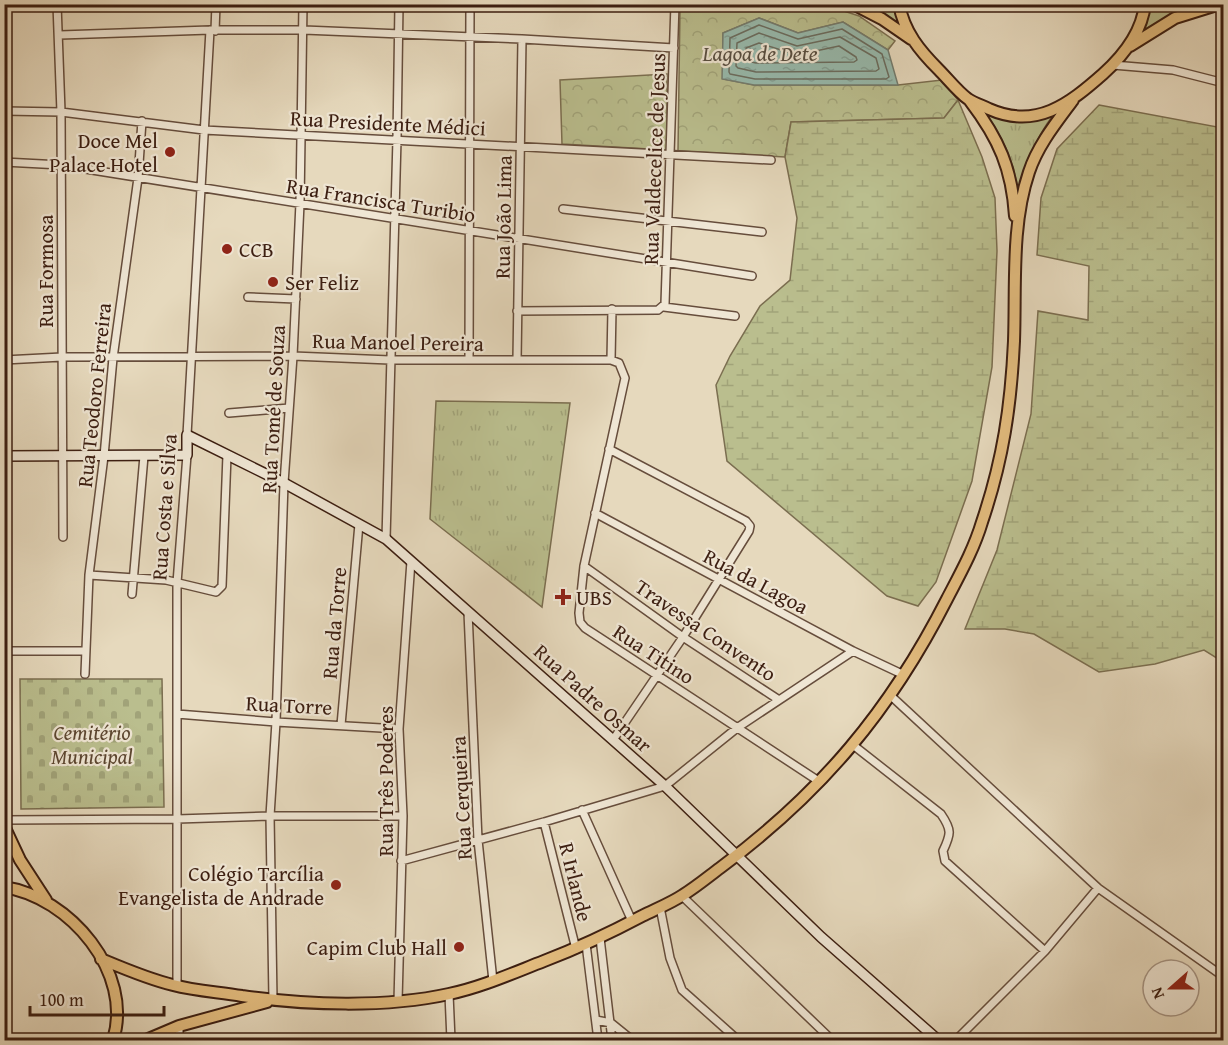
<svg xmlns="http://www.w3.org/2000/svg" width="1228" height="1045" font-family="'Gentium Book Plus',serif">
  <style>
    .grass { fill: url(#grass-tufts); stroke: #7b6e50; stroke-width: 1.5 }
    .forest { fill: url(#forest-crowns); stroke: #7b6e50; stroke-width: 1.5 }
    .wetland { fill: url(#wetland-marsh); stroke: #7b6e50; stroke-width: 1.5 }
    .cemetery { fill: url(#cemetery-stones); stroke: #7b6e50; stroke-width: 1.5 }
    .water { fill: url(#water-ripples); stroke: #737c6f; stroke-width: 1.5 }
    .lines { fill: none; stroke-linecap: round; stroke-linejoin: round }
    .shore { stroke: #6a6c5f; stroke-width: 1.5 }
    .street-casing { stroke: #664d3c; stroke-width: 10 }
    .secondary-casing { stroke: #3c1e11; stroke-width: 12 }
    .primary-casing { stroke: #3c1e11; stroke-width: 14 }
    .street { stroke: #efe6d4; stroke-width: 7 }
    .secondary { stroke: #efe6d4; stroke-width: 9 }
    .primary { stroke: #e3bc7e; stroke-width: 10 }
    .poi-dot { fill: #8f2418; stroke: #efe6d4; stroke-width: 2 }
    .labels { text-anchor: middle; dominant-baseline: central; stroke-width: 4.5; stroke-linejoin: round; paint-order: stroke }
    .street-label { font-size: 21px; fill: #3c1e11; stroke: #efe6d4 }
    .poi-label { font-size: 21px; fill: #3c1e11; stroke: #efe6d4; text-anchor: end }
    .park-label { font-size: 21px; font-style: italic; fill: #5c4630; stroke: #efe6d4 }
    .water-label { font-size: 22px; font-style: italic; fill: #574d40; stroke: #efe6d4 }
  </style>
  <defs>
    <pattern id="grass-tufts" width="24" height="20" patternUnits="userSpaceOnUse" patternTransform="scale(1.5)"><rect width="24" height="20" fill="#babe8e"/><path d="M3 7l-1-3M5 7V3M7 7l1-3M15 17l-1-3M17 17v-4M19 17l1-3" fill="none" stroke="#a1a379"/></pattern>
    <pattern id="forest-crowns" width="20" height="18" patternUnits="userSpaceOnUse" patternTransform="scale(1.5)"><rect width="20" height="18" fill="#babe8e"/><path d="M2 6a3 3 0 1 1 6 0M12 15a3 3 0 1 1 6 0" fill="none" stroke="#a1a379"/></pattern>
    <pattern id="wetland-marsh" width="20" height="14" patternUnits="userSpaceOnUse" patternTransform="scale(1.5)"><rect width="20" height="14" fill="#babe8e"/><path d="M1 5h8M5 5V1M11 12h8M15 12V8" fill="none" stroke="#a1a379"/></pattern>
    <pattern id="cemetery-stones" width="16" height="16" patternUnits="userSpaceOnUse" patternTransform="scale(1.5)"><rect width="16" height="16" fill="#babe8e"/><path d="M2 7V4a2 2 0 0 1 4 0v3zM10 15v-3a2 2 0 0 1 4 0v3z" fill="#a1a379"/></pattern>
    <pattern id="water-ripples" width="26" height="14" patternUnits="userSpaceOnUse" patternTransform="scale(1.5)"><rect width="26" height="14" fill="#97baad"/><path d="M2 4q2-2 4 0t4 0M15 11q2-2 4 0t4 0" fill="none" stroke="#839f94"/></pattern>
  </defs>
  <rect width="100%" height="100%" fill="#e6d9bd"/>
  <filter id="stains"><feTurbulence type="fractalNoise" baseFrequency=".00333" numOctaves="4"/><feColorMatrix values="0 0 0 0 .2 0 0 0 0 .09 0 0 0 0 .02 0 0 0 .5 -.17"/></filter>
  <radialGradient id="worn" r=".72"><stop offset=".6" stop-color="#630" stop-opacity="0"/><stop offset="1" stop-color="#630" stop-opacity=".3"/></radialGradient>
  <path class="grass" d="M 867,5 L 895,5 L 901,27 Z
    M 1150,5 L 1200,5 L 1172,14 L 1141,32 Z
    M 985,113 C 1009,122 1030,125 1054,114 C 1034,140 1024,167 1019,199 C 1016,166 1005,139 985,113 Z
    M 436,401 L 570,403 L 542,607 L 430,519 Z"/>
  <path class="forest" d="M 686,5 L 826,5 L 859,16 L 895,41 L 888,50 L 843,22 L 798,33 L 759,18 L 723,33 L 723,79 L 754,85 L 898,85 L 942,80 L 958,100 L 944,118 L 791,122 L 785,157 L 678,151 L 680,9 Z
    M 667,74 L 667,150 L 562,144 L 560,80 Z"/>
  <path class="wetland" d="M 958,100 L 982,157 L 995,198 L 997,251 L 992,367 L 972,481 L 936,582 L 918,606 L 887,596 L 727,461 L 716,385 L 730,356 L 760,306 L 790,280 L 797,218 L 785,157 L 791,122 L 944,118 Z
    M 1099,105 L 1223,128 L 1223,662 L 1204,650 L 1155,664 L 1099,672 L 1034,634 L 1005,629 L 965,629 L 997,550 L 1031,414 L 1038,311 L 1088,320 L 1089,266 L 1037,255 L 1041,198 L 1057,149 Z"/>
  <path class="cemetery" d="M 20,679 L 162,679 L 164,807 L 21,809 Z"/>
  <path class="water" d="M 759,18 L 798,33 L 843,22 L 888,50 L 898,85 L 754,85 L 722,79 L 723,33 Z"/>
  <g class="lines">
    <path class="shore" d="M 759,25 L 798,39 L 842,29 L 882,54 L 889,77 L 886,79 L 755,79 L 730,74 L 729,72 L 730,38 Z
      M 759,33 L 797,46 L 840,37 L 876,58 L 879,69 L 876,71 L 756,72 L 738,68 L 736,66 L 737,43 Z
      M 759,43 L 797,55 L 839,46 L 856,57 L 857,60 L 854,62 L 756,63 L 747,61 L 746,48 Z"/>
    <defs>
      <path id="street" d="M 57,4 L 61,112 L 63,537
        M 215,31 L 216,4
        M 60,35 L 210,30 L 304,30 L 522,39 L 674,48
        M 1113,65 L 1173,70 L 1224,83
        M 4,111 L 61,112 L 204,130 L 771,160
        M 4,162 L 61,165 L 752,276
        M 563,209 L 762,232
        M 248,297 L 296,299
        M 664,307 L 735,316
        M 517,311 L 658,310 L 665,304 L 675,4
        M 4,360 L 62,357 L 293,356 L 390,360 L 611,360 L 619,363 L 625,378 L 584,566 L 579,613 L 580,622 L 585,628 L 820,782
        M 469,360 L 470,4
        M 517,360 L 522,39
        M 611,360 L 612,309
        M 229,413 L 289,408
        M 187,435 L 210,30
        M 609,449 L 746,521 L 750,526 L 749,531 L 683,637 L 613,740
        M 595,513 L 853,651 L 904,675
        M 386,539 L 397,139 L 399,4
        M 584,566 L 683,637 L 779,700
        M 89,575 L 166,580 L 216,592 L 222,586 L 227,455
        M 132,594 L 144,456
        M 468,612 L 478,840 L 493,981
        M 4,651 L 85,651
        M 85,674 L 89,575 L 104,456 L 113,358 L 138,178 L 142,121
        M 890,695 L 1098,888 L 1224,977
        M 177,714 L 276,722 L 399,729
        M 341,725 L 359,524
        M 853,745 L 941,814 C 952,830 951,834 943,851 L 945,861 L 1045,951
        M 582,810 L 632,921
        M 4,820 L 177,819 L 270,816 L 403,816
        M 544,822 L 576,949
        M 401,861 L 544,822 L 665,786 L 737,728 L 853,651
        M 682,896 L 832,1040
        M 660,907 L 670,958 L 682,990 L 738,1040
        M 600,938 L 612,1040
        M 586,944 L 598,1040
        M 177,986 L 177,583 L 187,455
        M 449,994 L 451,1040
        M 273,1000 L 270,816 L 276,722 L 284,483 L 293,356 L 300,203 L 303,4
        M 398,1001 L 403,816 L 399,729 L 411,561
        M 596,1020 L 611,1023 L 632,1040
        M 179,1026 L 179,1040
        M 956,1040 L 1045,951 L 1098,888"/>
      <path id="secondary" d="M 4,456 L 187,455 L 187,435 L 284,483 L 386,539 L 665,786 L 821,937 L 938,1040"/>
      <path id="primary" d="M 853,4 L 882,19 L 911,39
        M 899,4 C 904,32 920,51 939,70 C 948,79 958,92 968,99 C 974,103 983,106 989,109 C 1036,130 1069,104 1103,74 C 1123,56 1142,32 1145,4
        M 1130,46 L 1175,18 L 1220,4
        M 970,101 C 999,139 1012,169 1015,216
        M 4,826 L 20,860 L 46,900
        M 4,887 C 70,897 134,973 113,1040
        M 101,959 C 125,969 148,979 173,985 C 196,991 219,992 242,996 C 307,1005 385,1008 449,994 C 482,987 513,973 544,961 C 578,948 610,933 642,916 C 656,909 671,903 683,895 C 696,887 708,877 720,868 C 821,793 890,711 947,599 C 960,574 974,549 982,522 C 1003,460 1011,406 1014,341 C 1016,286 1011,225 1029,172 C 1038,145 1056,123 1073,100
        M 146,1040 L 179,1026 L 267,1002"/>
    </defs>
    <use href="#street" class="street-casing"/>
    <use href="#secondary" class="secondary-casing"/>
    <use href="#primary" class="primary-casing"/>
    <use href="#street" class="street"/>
    <use href="#secondary" class="secondary"/>
    <use href="#primary" class="primary"/>
  </g>
  <g class="poi-dot">
    <circle cx="170" cy="152" r="6"/>
    <circle cx="227" cy="249" r="6"/>
    <circle cx="273" cy="282" r="6"/>
    <path d="M560 588h6v6h6v6h-6v6h-6v-6h-6v-6h6z"/>
    <circle cx="336" cy="885" r="6"/>
    <circle cx="459" cy="947" r="6"/>
  </g>
  <g class="labels">
    <g class="street-label">
      <text transform="translate(388 123) rotate(3)">Rua Presidente Médici</text>
      <text transform="translate(654 159) rotate(-88)">Rua Valdecelice de Jesus</text>
      <text transform="translate(381 200) rotate(9)">Rua Francisca Turibio</text>
      <text transform="translate(503 217) rotate(-89)">Rua João Lima</text>
      <text transform="translate(45 271) rotate(-90)">Rua Formosa</text>
      <text transform="translate(398 342) rotate(1)">Rua Manoel Pereira</text>
      <text transform="translate(94 395) rotate(-84)">Rua Teodoro Ferreira</text>
      <text transform="translate(273 409) rotate(-87)">Rua Tomé de Souza</text>
      <text transform="translate(164 507) rotate(-86)">Rua Costa e Silva</text>
      <text transform="translate(756 581) rotate(28)">Rua da Lagoa</text>
      <text transform="translate(334 623) rotate(-85)">Rua da Torre</text>
      <text transform="translate(706 630) rotate(34)">Travessa Convento</text>
      <text transform="translate(654 654) rotate(33)">Rua Titino</text>
      <text transform="translate(593 698) rotate(42)">Rua Padre Osmar</text>
      <text transform="translate(289 705) rotate(3)">Rua Torre</text>
      <text transform="translate(385 781) rotate(-90)">Rua Três Poderes</text>
      <text transform="translate(461 798) rotate(-93)">Rua Cerqueira</text>
      <text transform="translate(576 882) rotate(76)">R Irlande</text>
    </g>
    <g class="poi-label">
      <text x="158" y="140">Doce Mel<tspan x="158" dy="24">Palace Hotel</tspan></text>
      <text x="239" y="249" text-anchor="start">CCB</text>
      <text x="285" y="282" text-anchor="start">Ser Feliz</text>
      <text x="576" y="597" text-anchor="start">UBS</text>
      <text x="324" y="873">Colégio Tarcília<tspan x="324" dy="24">Evangelista de Andrade</tspan></text>
      <text x="447" y="947">Capim Club Hall</text>
    </g>
    <g class="park-label">
      <text x="92" y="732">Cemitério<tspan x="92" dy="24">Municipal</tspan></text>
    </g>
    <g class="water-label">
      <text x="760" y="53">Lagoa de Dete</text>
    </g>
  </g>
  <rect width="1228" height="1045" fill="none" stroke="#e6d9bd" stroke-width="24"/>
  <rect x="6" y="6" width="1216" height="1033" fill="none" stroke="#3c1e11" stroke-width="3"/>
  <rect x="12" y="12" width="1204" height="1021" fill="none" stroke="#3c1e11" stroke-width="1.5"/>
  <g transform="translate(1171 988) rotate(249)"><circle r="28" fill="#efe6d4" stroke="#a79686" stroke-width="1.5"/>
  <path d="M0-4.5L10 22L0 15L-10 22Z" fill="#8f2418"/>
  <text y="-9" font-size="16" font-weight="bold" text-anchor="middle" fill="#3c1e11">N</text>
  </g>
  <path d="M30 1006v9h134v-9" fill="none" stroke="#3c1e11" stroke-width="3"/>
  <text x="39" y="1006" font-size="18" fill="#3c1e11" stroke="#efe6d4" stroke-width="4.5" paint-order="stroke">100 m</text>
  <rect width="100%" height="100%" filter="url(#stains)"/>
  <rect width="100%" height="100%" fill="url(#worn)"/>
</svg>
